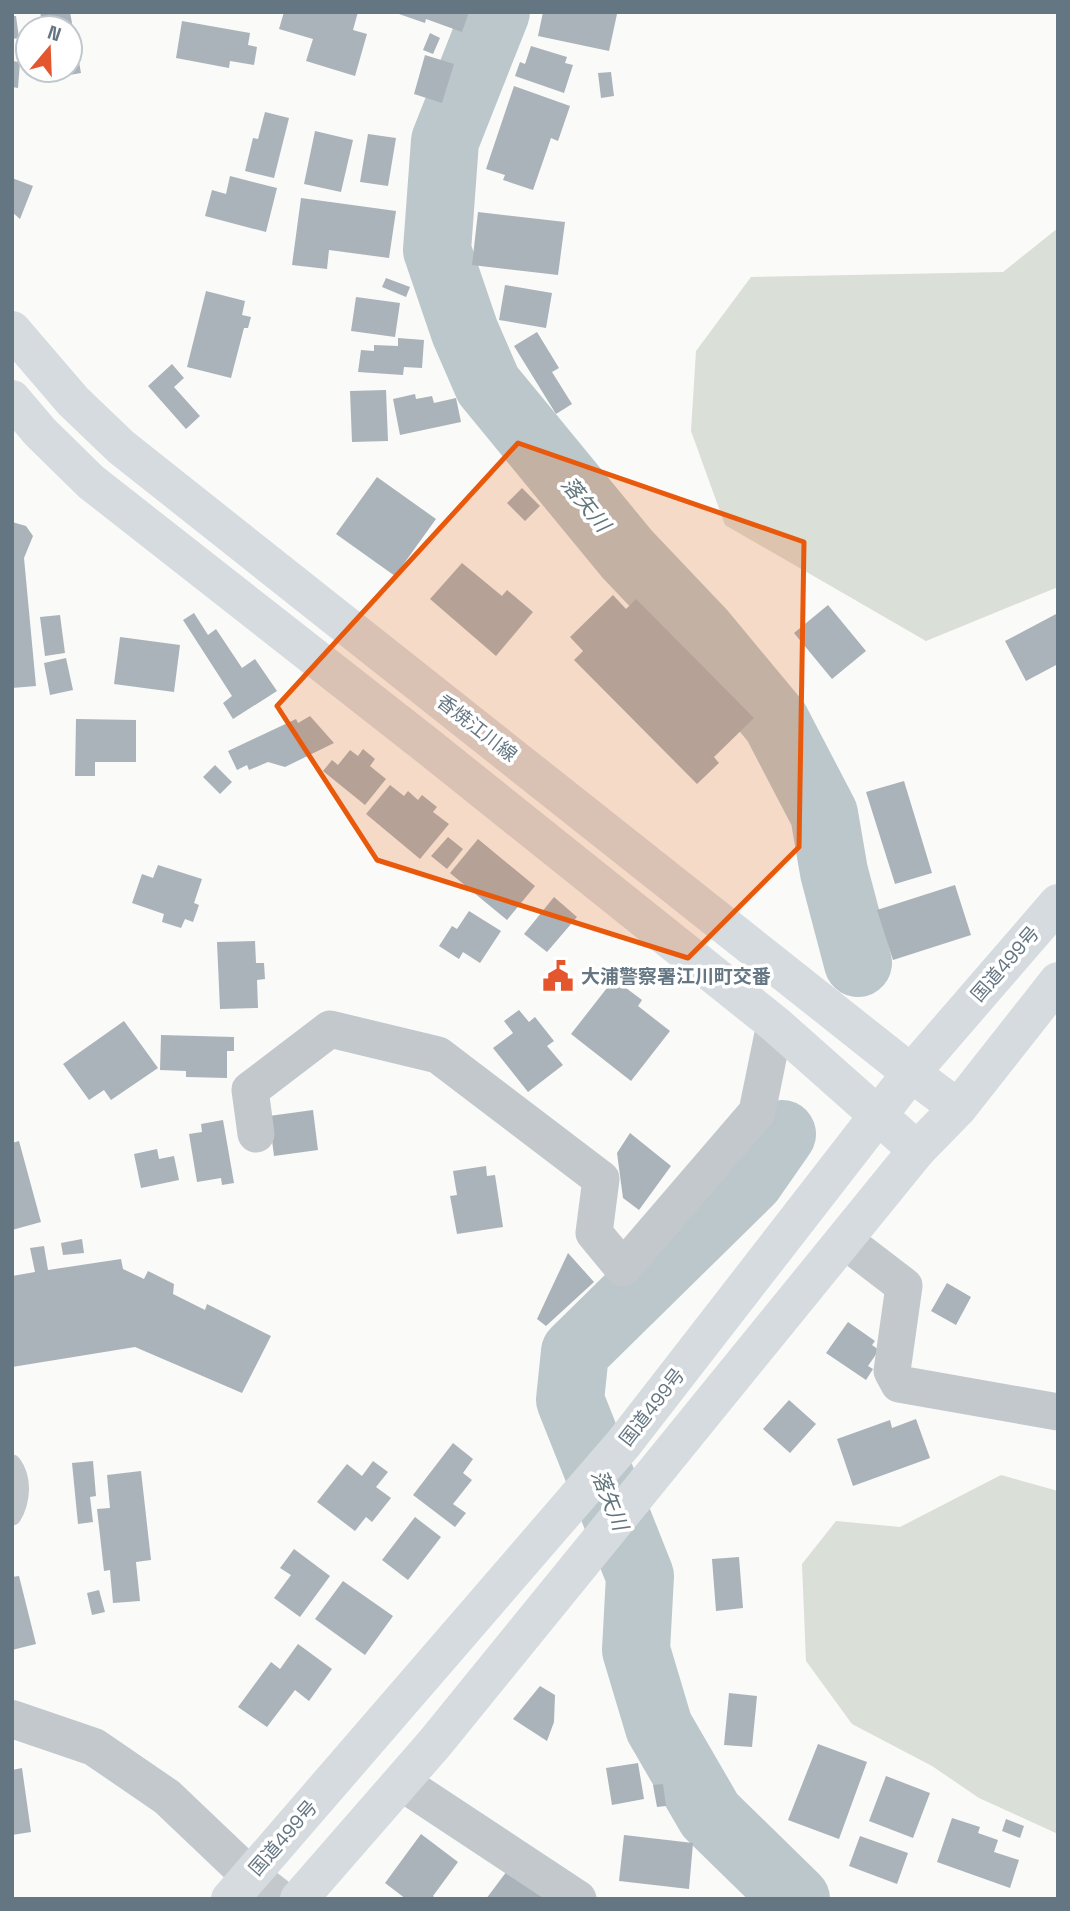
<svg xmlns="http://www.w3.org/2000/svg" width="1070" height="1911" font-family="'Space Grotesk','Noto Sans JP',sans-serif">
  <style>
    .green { fill: #dadfd7 }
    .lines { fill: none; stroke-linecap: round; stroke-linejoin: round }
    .river { stroke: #bbc7cb; stroke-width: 68 }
    .building { fill: #aab3b9 }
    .service { stroke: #c3c8cc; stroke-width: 19 }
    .minor { stroke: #c3c8cc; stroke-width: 37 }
    .tertiary { stroke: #c3c8cc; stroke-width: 38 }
    .primary { stroke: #d6dbdf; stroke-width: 38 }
    .trunk { stroke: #d6dbdf; stroke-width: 38 }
    .marked { fill: #e8590c; fill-opacity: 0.2; stroke: #e8590c; stroke-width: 5; stroke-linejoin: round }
    .labels { text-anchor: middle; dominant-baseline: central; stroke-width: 7; stroke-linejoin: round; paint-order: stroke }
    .street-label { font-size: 19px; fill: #657683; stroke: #fff }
    .poi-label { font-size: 19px; font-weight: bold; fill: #657683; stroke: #fff; text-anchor: start }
    .water-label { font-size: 21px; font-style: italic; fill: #60757c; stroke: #fff }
  </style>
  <rect width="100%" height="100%" fill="#fafaf8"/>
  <path class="green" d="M 1058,228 L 1058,587 L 926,641 L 725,525 L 691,431 L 696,351 L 751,277 L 1003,272 Z
    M 1001,1475 L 1058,1491 L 1058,1834 L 979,1798 L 932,1766 L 852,1724 L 806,1661 L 802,1564 L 836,1521 L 900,1527 Z"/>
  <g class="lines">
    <path class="river" d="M 496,12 L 445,141 L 437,250 L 465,332 L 488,385 L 627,554 L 702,633 L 776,722 L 824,814 L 834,872 L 858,963
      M 782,1134 L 750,1180 L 575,1352 L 570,1400 L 640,1576 L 636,1650 L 659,1727 L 710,1815 L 796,1899"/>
  </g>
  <path class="building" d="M 40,12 L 70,12 L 81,73 L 52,78 L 51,70 L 70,70 L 70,28 L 43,28 Z
    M 284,12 L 358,12 L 353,30 L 367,34 L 355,76 L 306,61 L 313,39 L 279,29 Z
    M 469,12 L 462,32 L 426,19 L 425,23 L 396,13 Z
    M 543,12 L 617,14 L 609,51 L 538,36 Z
    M 12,16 L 16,16 L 19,38 L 12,39 Z
    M 182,21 L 250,33 L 248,45 L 257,47 L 254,65 L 230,61 L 229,68 L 176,58 Z
    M 430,33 L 440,38 L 433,54 L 423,50 Z
    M 531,46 L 567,57 L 565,63 L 573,65 L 564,93 L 515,76 L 520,62 L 525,64 Z
    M 425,55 L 454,64 L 442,103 L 414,94 Z
    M 12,61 L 20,62 L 18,88 L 12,87 Z
    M 611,72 L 614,96 L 601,98 L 598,73 Z
    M 514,86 L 570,106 L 558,141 L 551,138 L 533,190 L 503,180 L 505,175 L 486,169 Z
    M 265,112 L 289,118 L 274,178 L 245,171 L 253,138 L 258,139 Z
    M 315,131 L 353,140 L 341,192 L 304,184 Z
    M 368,134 L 396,138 L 388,186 L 360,182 Z
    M 230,176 L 277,188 L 266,232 L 205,216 L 212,190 L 226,194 Z
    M 12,178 L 33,186 L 20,219 L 12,212 Z
    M 301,198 L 396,211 L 389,258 L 329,250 L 327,269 L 292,265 Z
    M 478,212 L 565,222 L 558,275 L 472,265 Z
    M 386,278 L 410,287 L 406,297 L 382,287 Z
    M 505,285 L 552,293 L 546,328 L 499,320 Z
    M 206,291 L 245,301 L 242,315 L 251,317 L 248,328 L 244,328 L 231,378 L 187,367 Z
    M 356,297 L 400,303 L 395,337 L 351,331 Z
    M 537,332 L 559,368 L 552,372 L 572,404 L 556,414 L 514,346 Z
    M 398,338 L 424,340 L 422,368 L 404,367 L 403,375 L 358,372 L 361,350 L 374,351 L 374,345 L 398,346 Z
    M 172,364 L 184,378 L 174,387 L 200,416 L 186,429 L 148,386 Z
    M 386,390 L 388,441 L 352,442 L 350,391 Z
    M 415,394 L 416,399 L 432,396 L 434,403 L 456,398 L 461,422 L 400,435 L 393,399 Z
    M 377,477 L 436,519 L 395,576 L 336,534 Z
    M 522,488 L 540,506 L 525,521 L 507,503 Z
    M 12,522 L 26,526 L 33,536 L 24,558 L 36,686 L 12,688 Z
    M 462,563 L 502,596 L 507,590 L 533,612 L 496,656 L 430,599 Z
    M 613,595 L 626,609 L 636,599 L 754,718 L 714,757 L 719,763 L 697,784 L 574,660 L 583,651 L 570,637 Z
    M 828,605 L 866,651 L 832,679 L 794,633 Z
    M 194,613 L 208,635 L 216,629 L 242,668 L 255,659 L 277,691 L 233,719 L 223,703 L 232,696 L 183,620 Z
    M 1058,613 L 1058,664 L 1026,681 L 1005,641 Z
    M 60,615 L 65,653 L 45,656 L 40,617 Z
    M 120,637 L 180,645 L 174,692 L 114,684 Z
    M 66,658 L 73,690 L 50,695 L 44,663 Z
    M 310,716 L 334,743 L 285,767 L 268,762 L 249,770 L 247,765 L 237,770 L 228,751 L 296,719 L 298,723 Z
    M 76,719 L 136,720 L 136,762 L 95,762 L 95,776 L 75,776 Z
    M 363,749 L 375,759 L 370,766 L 386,779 L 365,805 L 323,771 L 332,760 L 338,765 L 350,750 L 358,756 Z
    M 215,765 L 232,782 L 220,794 L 203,777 Z
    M 904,781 L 932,873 L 895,884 L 866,792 Z
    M 390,785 L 404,796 L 408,791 L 418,800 L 422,795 L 437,807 L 433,812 L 449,824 L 420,859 L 366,814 Z
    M 448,837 L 463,849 L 447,869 L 431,856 Z
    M 478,839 L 535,886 L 507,920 L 450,873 Z
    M 158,865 L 202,879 L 194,903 L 199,905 L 193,922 L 185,919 L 181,928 L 162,922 L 164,914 L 132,903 L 142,874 L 153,878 Z
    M 955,885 L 971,935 L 893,960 L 877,910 Z
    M 554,897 L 577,917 L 547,952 L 524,934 Z
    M 469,911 L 501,931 L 480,963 L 463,952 L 459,959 L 439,946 L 452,926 L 457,929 Z
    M 255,941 L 256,963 L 264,963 L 265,979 L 257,980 L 258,1008 L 220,1009 L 217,942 Z
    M 614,979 L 642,1000 L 638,1006 L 670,1031 L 631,1081 L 571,1034 Z
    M 519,1010 L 529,1022 L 535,1017 L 554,1041 L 547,1046 L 563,1065 L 528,1092 L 493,1048 L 513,1033 L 504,1021 Z
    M 124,1021 L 158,1068 L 111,1100 L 104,1090 L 89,1100 L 63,1064 Z
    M 161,1035 L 234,1037 L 234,1051 L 227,1051 L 227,1078 L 186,1077 L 186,1071 L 160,1070 Z
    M 313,1110 L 318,1150 L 274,1156 L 269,1116 Z
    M 223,1120 L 234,1183 L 222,1185 L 221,1178 L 197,1182 L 189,1134 L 202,1132 L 201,1124 Z
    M 630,1133 L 671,1166 L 639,1210 L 623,1198 L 617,1153 Z
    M 19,1141 L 41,1222 L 12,1230 L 12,1143 Z
    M 157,1149 L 159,1159 L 174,1156 L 179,1180 L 141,1188 L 134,1154 Z
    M 486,1166 L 487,1176 L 495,1175 L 503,1227 L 457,1234 L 450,1196 L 457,1195 L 453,1171 Z
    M 82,1239 L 84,1253 L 63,1255 L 61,1243 Z
    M 44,1246 L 48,1270 L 121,1259 L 123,1269 L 144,1279 L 148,1271 L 174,1284 L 173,1294 L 205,1310 L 207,1304 L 271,1336 L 242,1393 L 135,1347 L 12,1367 L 12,1276 L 35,1272 L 30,1248 Z
    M 568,1253 L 594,1282 L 546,1326 L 537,1319 Z
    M 947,1283 L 971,1297 L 956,1325 L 931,1311 Z
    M 848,1322 L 875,1341 L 872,1345 L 879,1350 L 868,1366 L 873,1369 L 866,1380 L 826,1353 Z
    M 789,1400 L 816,1424 L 790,1453 L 763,1429 Z
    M 916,1419 L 930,1458 L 853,1486 L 837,1439 L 890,1420 L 892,1428 Z
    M 453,1443 L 473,1459 L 463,1473 L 472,1480 L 453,1504 L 466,1513 L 455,1527 L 413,1495 Z
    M 93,1461 L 96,1496 L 90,1497 L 93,1522 L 78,1524 L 72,1463 Z
    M 373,1461 L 388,1472 L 376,1487 L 391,1498 L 372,1522 L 366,1517 L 355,1531 L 317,1502 L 347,1464 L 362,1476 Z
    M 141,1471 L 151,1560 L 136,1562 L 140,1601 L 113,1603 L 110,1570 L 104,1571 L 97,1509 L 110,1508 L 107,1475 Z
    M 415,1517 L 441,1537 L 408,1580 L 382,1560 Z
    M 294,1549 L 330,1576 L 300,1617 L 274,1598 L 291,1575 L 280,1568 Z
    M 739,1557 L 743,1608 L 716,1611 L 712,1559 Z
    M 19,1576 L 36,1644 L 12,1650 L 12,1577 Z
    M 343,1581 L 393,1616 L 365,1655 L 315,1619 Z
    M 99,1590 L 105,1612 L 92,1615 L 87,1593 Z
    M 298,1644 L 332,1669 L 309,1701 L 295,1690 L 267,1727 L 238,1707 L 271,1662 L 280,1669 Z
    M 540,1686 L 555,1695 L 554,1722 L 547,1741 L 513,1719 Z
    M 729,1693 L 757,1696 L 752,1747 L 724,1745 Z
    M 818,1744 L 867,1762 L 839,1839 L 788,1820 Z
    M 638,1763 L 644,1799 L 612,1805 L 606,1768 Z
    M 22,1768 L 31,1832 L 12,1835 L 12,1770 Z
    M 886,1776 L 930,1793 L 913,1838 L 869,1821 Z
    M 663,1784 L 666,1806 L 657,1807 L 653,1785 Z
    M 952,1818 L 980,1827 L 978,1833 L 998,1840 L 994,1852 L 1019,1860 L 1010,1888 L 937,1862 Z
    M 1006,1819 L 1024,1826 L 1020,1838 L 1002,1831 Z
    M 421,1834 L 458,1862 L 433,1896 L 436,1899 L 406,1899 L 385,1883 Z
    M 624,1835 L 693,1843 L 689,1889 L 619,1881 Z
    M 860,1836 L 908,1853 L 897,1884 L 849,1866 Z
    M 507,1871 L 545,1899 L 486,1899 Z"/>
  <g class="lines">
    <path class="service" d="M 12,1464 C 23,1479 21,1501 12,1516"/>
    <path class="minor" d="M 256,1134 L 250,1090 L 330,1029 L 438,1055 L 601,1179 L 594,1233 L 623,1268 L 757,1112 L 775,1024
      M 844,1240 L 904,1286 L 892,1371 L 899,1384 L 1058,1412
      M 401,1782 L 578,1899"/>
    <path class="tertiary" d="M 12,1719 L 94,1747 L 167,1797 L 249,1875 L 280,1899"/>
    <path class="primary" d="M 12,330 L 73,401 L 121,447 L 911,1073 L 958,1108
      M 12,399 L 40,432 L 91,482 L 429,747 L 775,1024 L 917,1150"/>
    <path class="trunk" d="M 230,1899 L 624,1443 L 911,1073 L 1058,903
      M 299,1899 L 435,1743 L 917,1150 L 958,1108 L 1058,981"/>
  </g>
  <path class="marked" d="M 518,443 L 804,542 L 799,847 L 688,958 L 377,860 L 277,706 Z"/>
  <defs>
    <symbol id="civic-bare" viewBox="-9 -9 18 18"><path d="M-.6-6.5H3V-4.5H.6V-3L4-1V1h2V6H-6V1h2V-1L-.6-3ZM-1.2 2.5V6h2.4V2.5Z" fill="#e4572e" stroke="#fff" stroke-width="2.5" paint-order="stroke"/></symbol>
  </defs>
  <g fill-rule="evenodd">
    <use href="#civic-bare" x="536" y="954" width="44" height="44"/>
  </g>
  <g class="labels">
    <g class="street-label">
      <text transform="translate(477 728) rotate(38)">香焼江川線</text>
      <text transform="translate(1005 964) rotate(-49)">国道499号</text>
      <text transform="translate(652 1407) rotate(-52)">国道499号</text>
      <text transform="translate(283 1838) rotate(-49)">国道499号</text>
    </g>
    <g class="poi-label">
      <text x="581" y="976">大浦警察署江川町交番</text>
    </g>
    <g class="water-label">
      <text transform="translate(586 504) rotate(51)">落矢川</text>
      <text transform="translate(610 1500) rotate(68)">落矢川</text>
    </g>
  </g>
  <rect width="1070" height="1911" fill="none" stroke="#657683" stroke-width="28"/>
  <g transform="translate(49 49) rotate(19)"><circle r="33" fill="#ffffff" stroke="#c1c8cd" stroke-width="2"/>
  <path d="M0-5L12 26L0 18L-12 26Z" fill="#e4572e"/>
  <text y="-10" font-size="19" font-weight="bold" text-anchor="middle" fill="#657683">N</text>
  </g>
</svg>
